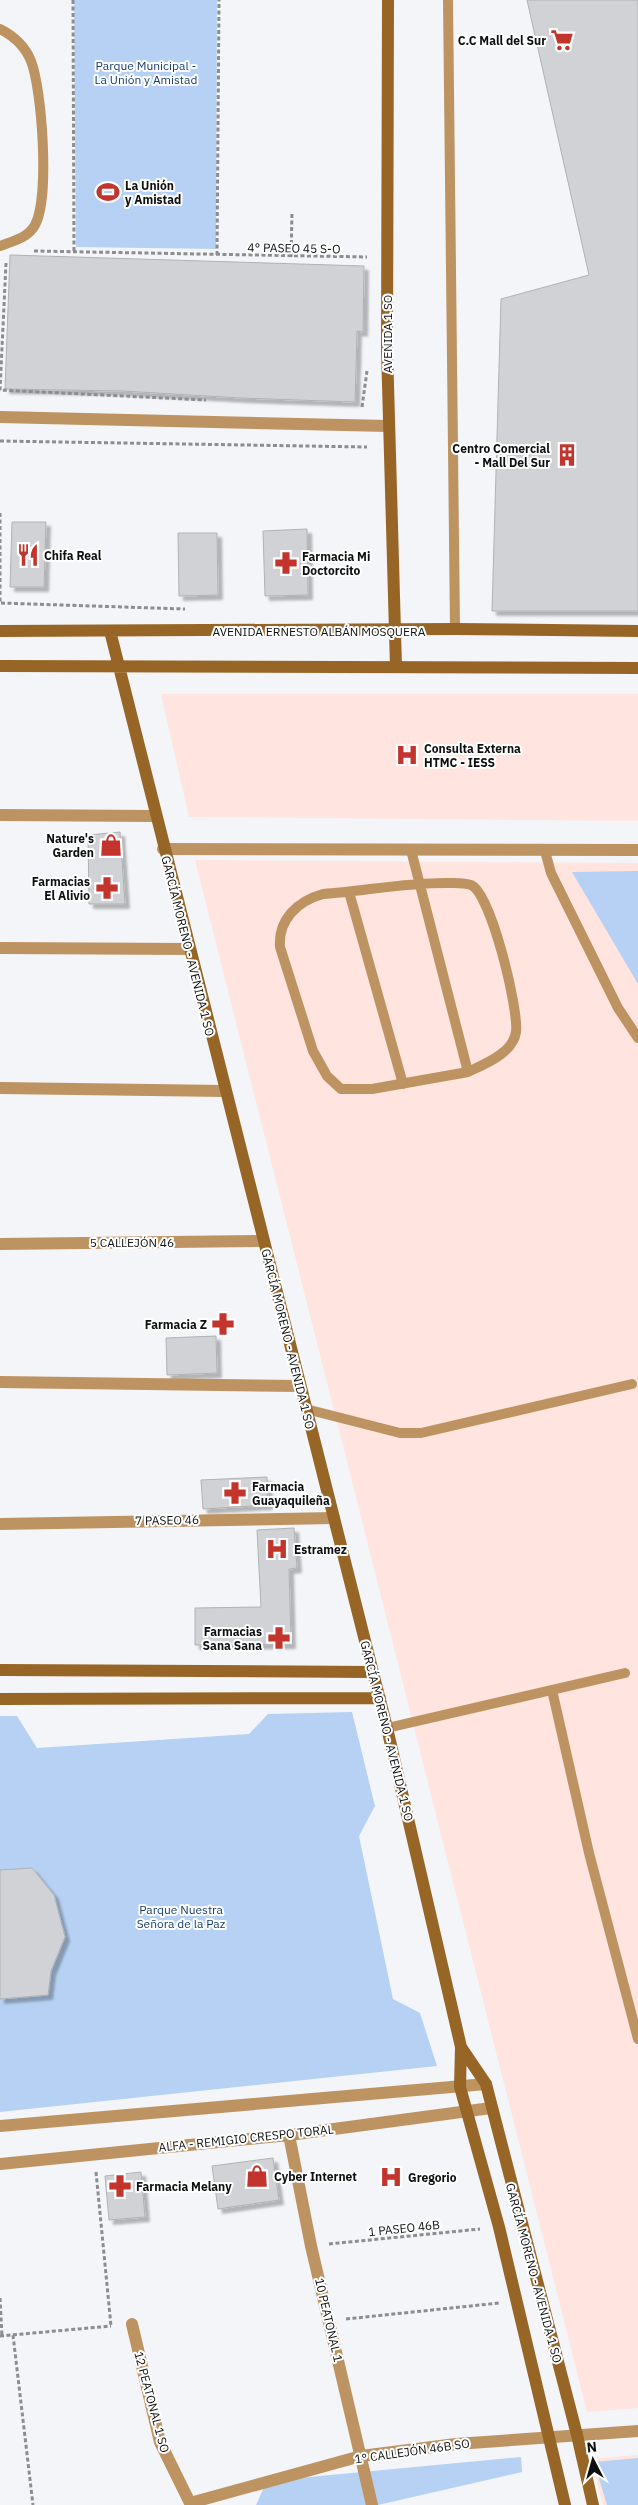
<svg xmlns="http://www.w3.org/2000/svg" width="638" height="2505" font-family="'IBM Plex Sans',sans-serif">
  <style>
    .medical { fill: #ffe4df }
    .green { fill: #b6d1f3 }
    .building { fill: #d0d2d5; stroke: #b0b2b4; filter: url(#shadow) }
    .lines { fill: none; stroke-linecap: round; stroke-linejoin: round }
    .path { stroke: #8b8d8f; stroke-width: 3; stroke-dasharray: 4 2.5; stroke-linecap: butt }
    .lane { stroke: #be9362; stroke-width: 10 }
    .street { stroke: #be9362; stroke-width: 12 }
    .secondary { stroke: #976626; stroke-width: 12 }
    .labels { text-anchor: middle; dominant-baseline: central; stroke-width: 4; stroke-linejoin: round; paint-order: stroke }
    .poi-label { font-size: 12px; font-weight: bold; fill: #0e0f10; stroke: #fff; text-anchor: start }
    .park-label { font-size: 12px; fill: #173e6e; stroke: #fff }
    .street-label { font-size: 12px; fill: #0e0f10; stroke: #fff }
  </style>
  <defs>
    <filter id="shadow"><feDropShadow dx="4.5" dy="4.5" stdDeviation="1" flood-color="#0004"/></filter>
  </defs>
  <rect width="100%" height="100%" fill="#f3f5f8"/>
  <path class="medical" d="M 161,694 L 638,694 L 638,821 L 189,817 Z
    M 195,860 L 638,863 L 638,2408 L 587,2412 Z
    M 638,2455 L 638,2505 L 603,2505 L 591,2459 Z"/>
  <path class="green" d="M 74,0 L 217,0 L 216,249 L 76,247 Z
    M 638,871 L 638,984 L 572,872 Z
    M 352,1712 L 375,1806 L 359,1836 L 393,1999 L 420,2013 L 437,2066 L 0,2112 L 0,1716 L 17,1716 L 37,1748 L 249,1734 L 268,1714 Z
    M 521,2457 L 522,2472 L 378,2505 L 256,2505 L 267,2481 Z
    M 638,2458 L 638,2505 L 607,2505 L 594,2462 Z"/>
  <path class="building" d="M 527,0 L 638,0 L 638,611 L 492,611 L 501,299 L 589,275 Z
    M 10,255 L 364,266 L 363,332 L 357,331 L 355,402 L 241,398 L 123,391 L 5,389 Z
    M 12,522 L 46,522 L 44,587 L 10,587 Z
    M 307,529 L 308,595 L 265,596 L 263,531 Z
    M 178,533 L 217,533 L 218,595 L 179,596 Z
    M 120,832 L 125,904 L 89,904 L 88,835 Z
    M 216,1336 L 217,1373 L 167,1375 L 166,1338 Z
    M 267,1477 L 268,1505 L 203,1509 L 201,1480 Z
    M 294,1528 L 297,1568 L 289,1569 L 291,1644 L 195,1645 L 195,1608 L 261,1607 L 257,1530 Z
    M 32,1868 L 54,1895 L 65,1937 L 51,1971 L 48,1995 L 0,1999 L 0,1870 Z
    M 273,2158 L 279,2200 L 218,2209 L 212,2166 Z
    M 141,2172 L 145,2217 L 109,2220 L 105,2176 Z"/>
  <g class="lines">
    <path class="path" d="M 73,0 L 74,252
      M 34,251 L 367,257
      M 217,255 L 219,0
      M 291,257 L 292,213
      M 6,263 L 0,390 L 206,400
      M 362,407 L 367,371
      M 0,441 L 367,447
      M 0,513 L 0,603 L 185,609
      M 96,2172 L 111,2326
      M 329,2244 L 480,2229
      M 0,2298 L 2,2336
      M 346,2319 L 499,2303
      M 13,2335 L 33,2505
      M 0,2336 L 111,2326"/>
    <path class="lane" d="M 448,0 L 455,629
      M 0,29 C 14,36 25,46 31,61 C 42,89 50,198 35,225 C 28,238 13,241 0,246
      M 411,850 L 468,1072 L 372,1089 L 341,1089 L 327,1076 L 313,1051 L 280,947 C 278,919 298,901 323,894 C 364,891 404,883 445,883 C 453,883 464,882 471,885 C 491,893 519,1010 516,1032 C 513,1053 485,1064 468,1072
      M 545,851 L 551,873 L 618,1008 L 638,1038
      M 349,892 L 403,1084
      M 306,1409 L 400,1433 L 421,1433 L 632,1384
      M 552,1690 L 589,1853 L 638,2039
      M 387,1728 L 625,1673"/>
    <path class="street" d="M 0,417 L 388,426
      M 0,815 L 154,816
      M 163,849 L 638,850
      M 0,948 L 189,949
      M 0,1088 L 225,1091
      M 0,1244 L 263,1241
      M 0,1382 L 300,1386
      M 0,1524 L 334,1518
      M 0,2126 L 486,2084
      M 289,2135 L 311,2246 L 372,2505
      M 0,2164 L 289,2135 L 491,2108
      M 132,2324 L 160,2442 L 191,2505
      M 190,2503 L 361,2456 L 456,2444 L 638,2431"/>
    <path class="secondary" d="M 388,0 L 387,349 L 396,667
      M 0,631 L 455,629 L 638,631
      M 110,631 L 387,1728 L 461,2047 L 460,2087 L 499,2227 L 565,2505
      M 0,666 L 638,668
      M 0,1670 L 373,1672
      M 0,1699 L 380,1698
      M 461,2047 L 486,2084 L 577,2435 L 593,2505"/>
  </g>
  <defs>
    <symbol id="supermarket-bare" viewBox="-9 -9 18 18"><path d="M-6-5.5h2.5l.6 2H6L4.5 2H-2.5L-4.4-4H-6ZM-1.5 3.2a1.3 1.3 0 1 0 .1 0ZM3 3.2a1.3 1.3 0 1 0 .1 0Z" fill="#c3352c" stroke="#fff" stroke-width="2.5" paint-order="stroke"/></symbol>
    <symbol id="stadium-bare" viewBox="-9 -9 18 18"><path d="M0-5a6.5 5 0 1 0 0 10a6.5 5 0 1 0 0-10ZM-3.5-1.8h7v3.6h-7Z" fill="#c3352c" stroke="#fff" stroke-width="2.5" paint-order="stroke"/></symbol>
    <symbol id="building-bare" viewBox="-9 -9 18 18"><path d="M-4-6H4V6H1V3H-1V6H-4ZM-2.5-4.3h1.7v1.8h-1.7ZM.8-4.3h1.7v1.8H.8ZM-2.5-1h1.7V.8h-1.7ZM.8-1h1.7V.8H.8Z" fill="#c3352c" stroke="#fff" stroke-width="2.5" paint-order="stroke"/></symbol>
    <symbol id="restaurant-bare" viewBox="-9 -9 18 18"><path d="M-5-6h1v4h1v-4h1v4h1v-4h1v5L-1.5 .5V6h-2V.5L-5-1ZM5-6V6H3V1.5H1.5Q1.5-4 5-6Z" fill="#c3352c" stroke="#fff" stroke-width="2.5" paint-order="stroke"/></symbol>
    <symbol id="pharmacy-bare" viewBox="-9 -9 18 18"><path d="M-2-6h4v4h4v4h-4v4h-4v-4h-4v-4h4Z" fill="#c3352c" stroke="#fff" stroke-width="2.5" paint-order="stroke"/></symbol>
    <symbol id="hospital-bare" viewBox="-9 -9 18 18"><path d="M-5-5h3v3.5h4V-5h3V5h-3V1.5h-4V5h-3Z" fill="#c3352c" stroke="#fff" stroke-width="2.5" paint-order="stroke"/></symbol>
    <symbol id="shop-bare" viewBox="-9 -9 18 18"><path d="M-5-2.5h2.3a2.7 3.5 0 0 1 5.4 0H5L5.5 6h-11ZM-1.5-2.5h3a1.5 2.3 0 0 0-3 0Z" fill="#c3352c" stroke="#fff" stroke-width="2.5" paint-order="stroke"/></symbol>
  </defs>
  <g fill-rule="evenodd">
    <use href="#supermarket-bare" x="546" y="24" width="32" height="32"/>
    <use href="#stadium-bare" x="92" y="176" width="32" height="32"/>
    <use href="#building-bare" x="551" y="439" width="32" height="32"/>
    <use href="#restaurant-bare" x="12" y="539" width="32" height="32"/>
    <use href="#pharmacy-bare" x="270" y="547" width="32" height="32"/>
    <use href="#hospital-bare" x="391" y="739" width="32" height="32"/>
    <use href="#shop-bare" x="95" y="829" width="32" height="32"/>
    <use href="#pharmacy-bare" x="91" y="872" width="32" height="32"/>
    <use href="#pharmacy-bare" x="207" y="1308" width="32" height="32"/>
    <use href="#pharmacy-bare" x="219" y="1477" width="32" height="32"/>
    <use href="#hospital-bare" x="261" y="1533" width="32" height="32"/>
    <use href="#pharmacy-bare" x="263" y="1622" width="32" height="32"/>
    <use href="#shop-bare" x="241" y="2160" width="32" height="32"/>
    <use href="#hospital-bare" x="375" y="2161" width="32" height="32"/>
    <use href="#pharmacy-bare" x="104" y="2170" width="32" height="32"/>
  </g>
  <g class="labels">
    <g class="poi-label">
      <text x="546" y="40" text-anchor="end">C.C Mall del Sur</text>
      <text x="125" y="185">La Unión<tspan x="125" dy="14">y Amistad</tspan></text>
      <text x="550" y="448" text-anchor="end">Centro Comercial<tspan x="550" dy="14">- Mall Del Sur</tspan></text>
      <text x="44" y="555">Chifa Real</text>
      <text x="302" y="556">Farmacia Mi<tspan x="302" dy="14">Doctorcito</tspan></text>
      <text x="424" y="748">Consulta Externa<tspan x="424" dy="14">HTMC - IESS</tspan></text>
      <text x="94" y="838" text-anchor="end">Nature's<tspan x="94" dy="14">Garden</tspan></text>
      <text x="90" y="881" text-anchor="end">Farmacias<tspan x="90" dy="14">El Alivio</tspan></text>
      <text x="207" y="1324" text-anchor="end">Farmacia Z</text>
      <text x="252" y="1486">Farmacia<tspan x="252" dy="14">Guayaquileña</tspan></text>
      <text x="294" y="1549">Estramez</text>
      <text x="262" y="1631" text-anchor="end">Farmacias<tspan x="262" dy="14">Sana Sana</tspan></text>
      <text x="274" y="2176">Cyber Internet</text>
      <text x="408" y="2177">Gregorio</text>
      <text x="136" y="2186">Farmacia Melany</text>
    </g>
    <g class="park-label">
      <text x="146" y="65">Parque Municipal -<tspan x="146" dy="14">La Unión y Amistad</tspan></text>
      <text x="181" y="1909">Parque Nuestra<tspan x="181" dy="14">Señora de la Paz</tspan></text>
    </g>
    <g class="street-label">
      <text transform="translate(294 248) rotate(1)">4° PASEO 45 S-O</text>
      <text transform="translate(387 334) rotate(-90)">AVENIDA 1 SO</text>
      <text x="319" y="631">AVENIDA ERNESTO ALBÁN MOSQUERA</text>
      <text transform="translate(188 946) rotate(76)">GARCÍA MORENO - AVENIDA 1 SO</text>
      <text x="132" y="1242">5 CALLEJÓN 46</text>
      <text transform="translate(288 1339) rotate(76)">GARCÍA MORENO - AVENIDA 1 SO</text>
      <text transform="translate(167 1520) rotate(-1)">7 PASEO 46</text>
      <text transform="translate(387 1731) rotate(76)">GARCÍA MORENO - AVENIDA 1 SO</text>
      <text transform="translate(246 2138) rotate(-6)">ALFA - REMIGIO CRESPO TORAL</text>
      <text transform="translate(404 2228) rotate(-6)">1 PASEO 46B</text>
      <text transform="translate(534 2273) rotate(75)">GARCÍA MORENO - AVENIDA 1 SO</text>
      <text transform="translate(329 2320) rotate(77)">10 PEATONAL 1</text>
      <text transform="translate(152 2402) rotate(75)">12 PEATONAL 1 SO</text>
      <text transform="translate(412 2451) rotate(-8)">1° CALLEJÓN 46B SO</text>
    </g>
  </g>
  <g transform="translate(593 2460) rotate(354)" stroke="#ffffff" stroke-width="4" paint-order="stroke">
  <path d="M0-4L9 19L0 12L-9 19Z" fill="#0e0f10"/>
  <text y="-8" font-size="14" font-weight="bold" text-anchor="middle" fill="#0e0f10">N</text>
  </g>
</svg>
